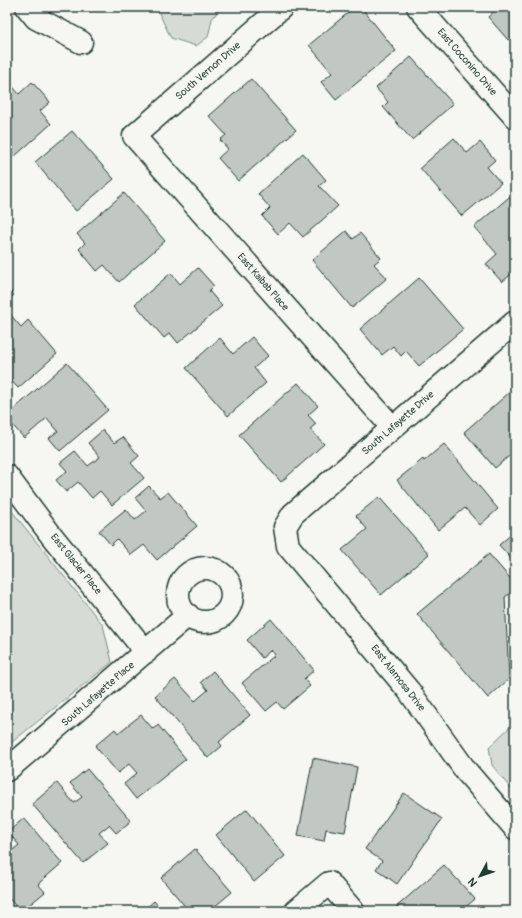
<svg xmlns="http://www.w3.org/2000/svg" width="522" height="918" font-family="Pangolin,sans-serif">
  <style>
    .green { fill: #d6dbd6; stroke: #7a8c85 }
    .building { fill: #c1c8c3; stroke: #1f3d34 }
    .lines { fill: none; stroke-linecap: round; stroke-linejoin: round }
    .minor-casing { stroke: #1f3d34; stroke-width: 25 }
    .minor { stroke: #f6f6f2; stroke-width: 22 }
    .labels { text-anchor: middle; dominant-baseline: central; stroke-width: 4; stroke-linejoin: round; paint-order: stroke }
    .street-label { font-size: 10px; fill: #1f3d34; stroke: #f6f6f2 }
  </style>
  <rect width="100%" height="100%" fill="#f6f6f2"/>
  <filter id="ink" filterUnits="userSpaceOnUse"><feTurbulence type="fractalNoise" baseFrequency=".025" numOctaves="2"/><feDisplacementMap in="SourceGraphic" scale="8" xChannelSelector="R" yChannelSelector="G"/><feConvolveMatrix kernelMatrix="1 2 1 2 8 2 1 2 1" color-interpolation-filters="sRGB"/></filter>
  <g filter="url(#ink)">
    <path class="green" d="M 156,7 L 221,7 L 212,19 L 208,37 L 196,46 L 171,38 Z
      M 7,505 L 103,625 L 112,662 L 7,746 Z
      M 515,722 L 515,794 L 492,765 L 489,747 Z"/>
    <path class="building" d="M 355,7 L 361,7 L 396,51 L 336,100 L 321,82 L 332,73 L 309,45 Z
      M 499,7 L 515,7 L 515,34 L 508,40 L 488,17 Z
      M 411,57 L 453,104 L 412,140 L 383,107 L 388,102 L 376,88 Z
      M 251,79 L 296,130 L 238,181 L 218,158 L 228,149 L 220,140 L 226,135 L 209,116 Z
      M 7,80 L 19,94 L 32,82 L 50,102 L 40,111 L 51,124 L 14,157 L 7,149 Z
      M 72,131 L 114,179 L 76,211 L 35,162 Z
      M 454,138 L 467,153 L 480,142 L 495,160 L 487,167 L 501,183 L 462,216 L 420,168 Z
      M 303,153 L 326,180 L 319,186 L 338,206 L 303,237 L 290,223 L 278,234 L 262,216 L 270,208 L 258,194 Z
      M 515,192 L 515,271 L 502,282 L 486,264 L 497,254 L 474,227 Z
      M 124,193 L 165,241 L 119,282 L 104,265 L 97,271 L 79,249 L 85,243 L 77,234 Z
      M 346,231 L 353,239 L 360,233 L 381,258 L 374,264 L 387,278 L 352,308 L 312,260 Z
      M 198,268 L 214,286 L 209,291 L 222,306 L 178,343 L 170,333 L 164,338 L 135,304 L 171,273 L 180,284 Z
      M 419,278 L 463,329 L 419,366 L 406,351 L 401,356 L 393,346 L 382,355 L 360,329 Z
      M 7,287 L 14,295 L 7,301 Z
      M 9,313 L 21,327 L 28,320 L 57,354 L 18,388 L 7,376 L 7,315 Z
      M 252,337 L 268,356 L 254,368 L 266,383 L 228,416 L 186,368 L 220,338 L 233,354 Z
      M 67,363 L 108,410 L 60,451 L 49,438 L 58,431 L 47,418 L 24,438 L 7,419 L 7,415 Z
      M 298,383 L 318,406 L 308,415 L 316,424 L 310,429 L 324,444 L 281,482 L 239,435 Z
      M 511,391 L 515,395 L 515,451 L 495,468 L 464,432 Z
      M 103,430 L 114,443 L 123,437 L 139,456 L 131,463 L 144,478 L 112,505 L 100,491 L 92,498 L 78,482 L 66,492 L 56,480 L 67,471 L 60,463 L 75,451 L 88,466 L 100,457 L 88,443 Z
      M 444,444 L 498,509 L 480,525 L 465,508 L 438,530 L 397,480 L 423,459 L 424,461 Z
      M 149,486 L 160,498 L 168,492 L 197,526 L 157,560 L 144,545 L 131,555 L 117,539 L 111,545 L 99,531 L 126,509 L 135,520 L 146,511 L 135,498 Z
      M 379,497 L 429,554 L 381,595 L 342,550 L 367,529 L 356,516 Z
      M 515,531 L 515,563 L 499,545 Z
      M 489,554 L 515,584 L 515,590 L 505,597 L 509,679 L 488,698 L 417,614 Z
      M 271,619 L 314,670 L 304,679 L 310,686 L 283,709 L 277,702 L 266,711 L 242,683 L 275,655 L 271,650 L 262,658 L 247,640 Z
      M 213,671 L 250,715 L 219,742 L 222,746 L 208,758 L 155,696 L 175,679 L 195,701 L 208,690 L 201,682 Z
      M 141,715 L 153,729 L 158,725 L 186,759 L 136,799 L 124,784 L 137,773 L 129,764 L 118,773 L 95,746 L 115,729 L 118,733 Z
      M 313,758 L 357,767 L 345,832 L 326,829 L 324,841 L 298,836 Z
      M 87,769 L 131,821 L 116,833 L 109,825 L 99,833 L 108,843 L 83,863 L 32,804 L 57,783 L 74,803 L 82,797 L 70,783 Z
      M 404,793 L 442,819 L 397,884 L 376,869 L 382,861 L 365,849 Z
      M 247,809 L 285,856 L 254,882 L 216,835 Z
      M 24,818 L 62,863 L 38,884 L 45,892 L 22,911 L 20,911 L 7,896 L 7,851 L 9,853 L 19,845 L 8,832 Z
      M 195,849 L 232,892 L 214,907 L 218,911 L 189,911 L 161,878 Z
      M 444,865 L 475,899 L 461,911 L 394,911 L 393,910 Z
      M 154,901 L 163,911 L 143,911 Z"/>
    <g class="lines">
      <defs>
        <path id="minor" d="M 27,7 L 36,18 L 81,42
          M 282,7 L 134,136 L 392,427
          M 418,7 L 515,117
          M 515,322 L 293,514 L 285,527 L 288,546 L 409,691 L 466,771 L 515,828
          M 7,476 L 51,535 L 146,652
          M178 595a27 27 0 1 1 54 0a27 27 0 1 1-54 0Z
          M 7,770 L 188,615
          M 296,911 L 329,883 L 353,911"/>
      </defs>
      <use href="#minor" class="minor-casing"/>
      <use href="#minor" class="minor"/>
    </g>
  </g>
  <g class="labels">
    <g class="street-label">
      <text transform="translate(467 62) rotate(49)">East Coconino Drive</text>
      <text transform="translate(208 71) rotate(-41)">South Vernon Drive</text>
      <text transform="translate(263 282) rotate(49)">East Kaibab Place</text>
      <text transform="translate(398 423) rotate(-41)">South Lafayette Drive</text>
      <text transform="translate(76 564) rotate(51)">East Glacier Place</text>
      <text transform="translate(398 678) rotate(52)">East Alamosa Drive</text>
      <text transform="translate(98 694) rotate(-41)">South Lafayette Place</text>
    </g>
  </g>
  <rect width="522" height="918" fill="none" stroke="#f6f6f2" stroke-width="24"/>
  <rect x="12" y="12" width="498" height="894" fill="none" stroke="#1f3d34" stroke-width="1.5" filter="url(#ink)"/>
  <g transform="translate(480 876) rotate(230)" stroke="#f6f6f2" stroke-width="3" paint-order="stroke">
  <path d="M0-3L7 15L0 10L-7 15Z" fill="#1f3d34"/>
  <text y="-6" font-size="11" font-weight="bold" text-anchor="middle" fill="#1f3d34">N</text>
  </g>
</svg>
